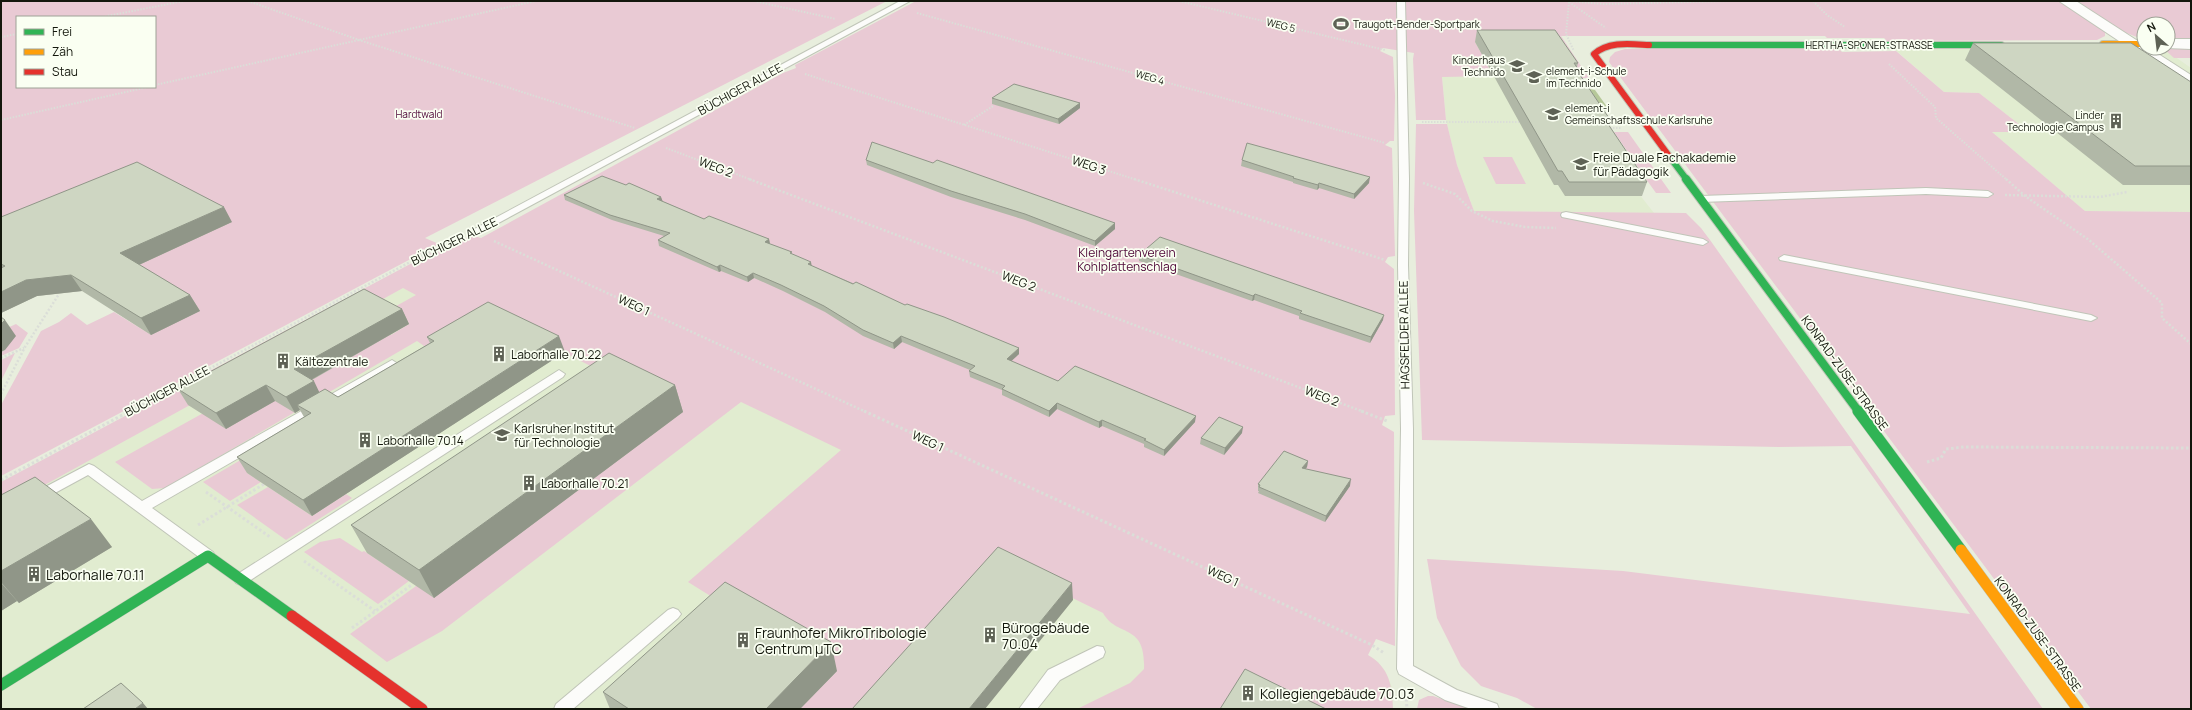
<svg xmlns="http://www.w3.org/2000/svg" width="2192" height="710" font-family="Manrope,sans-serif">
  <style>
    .built { fill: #e1ecd0 }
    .green { fill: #e9cad4; fill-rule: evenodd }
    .water { fill: #b6c899 }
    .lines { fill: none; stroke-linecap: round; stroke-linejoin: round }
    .lane-casing { stroke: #c0c5b8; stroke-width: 2 }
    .street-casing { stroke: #c0c5b8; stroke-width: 2 }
    .fast-far2-casing { stroke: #c0c5b8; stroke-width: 8 }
    .fast-far1-casing { stroke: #c0c5b8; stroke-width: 10 }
    .fast-casing { stroke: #c0c5b8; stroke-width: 12 }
    .slow-far1-casing { stroke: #c0c5b8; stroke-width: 8 }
    .slow-casing { stroke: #c0c5b8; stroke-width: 12 }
    .jam-far1-casing { stroke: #c0c5b8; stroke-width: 8 }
    .jam-casing { stroke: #c0c5b8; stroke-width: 12 }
    .path-far2 { stroke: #dbded8; stroke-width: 2; stroke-dasharray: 1.5 1.5; stroke-linecap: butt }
    .path-far1 { stroke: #dbded8; stroke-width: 2.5; stroke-dasharray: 2 2; stroke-linecap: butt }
    .path { stroke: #dbded8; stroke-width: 3; stroke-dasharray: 2.5 2.5; stroke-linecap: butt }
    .lane { fill: #fcfcfa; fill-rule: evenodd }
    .street { fill: #fcfcfa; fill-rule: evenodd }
    .fast-far2 { stroke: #30b455; stroke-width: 6 }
    .fast-far1 { stroke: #30b455; stroke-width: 8 }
    .fast { stroke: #30b455; stroke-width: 11 }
    .slow-far1 { stroke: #ff9f0a; stroke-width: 6 }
    .slow { stroke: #ff9f0a; stroke-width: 11 }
    .jam-far1 { stroke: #e5322d; stroke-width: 6 }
    .jam { stroke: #e5322d; stroke-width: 11 }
    .wall { fill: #b1b8a7 }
    .shaded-wall { fill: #909688 }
    .building { fill: #ced6c2; stroke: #909688 }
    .labels { text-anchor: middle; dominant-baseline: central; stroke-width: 3.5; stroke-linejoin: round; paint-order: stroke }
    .far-poi-label { font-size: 10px; fill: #13170c; stroke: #fafff2; text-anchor: start }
    .far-street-label { font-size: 10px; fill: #13170c; stroke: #fafff2 }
    .far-park-label { font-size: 10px; fill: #4d0536; stroke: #fafff2 }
    .street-label { font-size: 12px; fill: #13170c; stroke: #fafff2 }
    .poi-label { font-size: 12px; fill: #13170c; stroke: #fafff2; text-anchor: start }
    .park-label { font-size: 12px; fill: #4d0536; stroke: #fafff2 }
    .near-poi-label { font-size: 14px; fill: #13170c; stroke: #fafff2; text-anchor: start }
  </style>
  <rect width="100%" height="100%" fill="#e8eedd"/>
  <path class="built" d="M 1561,36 L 1565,61 L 1632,185 L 1654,213 L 1474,211 L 1457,165 L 1446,120 L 1442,76 L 1451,43 Z
    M 1893,48 L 2164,49 L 2191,68 L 2191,212 L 2085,211 L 1992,132 L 2029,132 L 1979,93 L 1944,92 Z
    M 473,238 L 1371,657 L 1378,662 L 1385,671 L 1392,687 L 1393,709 L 1,709 L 1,493 Z"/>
  <path class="green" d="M 1,1 L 887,1 L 425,238 L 439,244 L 1,476 L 1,405 L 41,331 L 59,322 L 71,313 L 87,325 L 114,312 L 151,335 L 1,237 ZM 17,17 L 155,17 L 155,87 L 17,87 Z
    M 916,1 L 2059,1 L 2105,31 L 2105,36 L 2097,40 L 1887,41 L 1884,38 L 1827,38 L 1825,36 L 1561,36 L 1589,78 L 1576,78 L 1475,42 L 1480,51 L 1485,51 L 1487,65 L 1494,76 L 1442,77 L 1446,120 L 1416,120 L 1413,59 L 1414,53 L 1383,48 L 1380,51 L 1393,57 L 1395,96 L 1394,141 L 1390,141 L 1385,145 L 1392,148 L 1395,256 L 1388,257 L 1385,262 L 1394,269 L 1395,415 L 1385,416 L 1382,425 L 1394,432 L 1395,646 L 1376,639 L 1368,655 C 1390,668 1392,686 1393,709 L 1077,709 L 1130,683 L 1144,669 C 1146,622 1117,638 1103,613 L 995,560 L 859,709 L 800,709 L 733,610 L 688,582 L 841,450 L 741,402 L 442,631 L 387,662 L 350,634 L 416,586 L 618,380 L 494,317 L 434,353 L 417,341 L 165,488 L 152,489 L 115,462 L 416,295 L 403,288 L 1,509 L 1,482 L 429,254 L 468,237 L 474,236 L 481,238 L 783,73 L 796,68 L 795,65 ZM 371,324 L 409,324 L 391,335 Z
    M 2074,1 L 2191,1 L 2191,40 L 2168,40 L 2168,24 L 2144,24 L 2144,39 C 2119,33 2096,15 2074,1 Z
    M 1838,48 L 1842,52 L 1896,51 L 1944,92 L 1979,93 L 2029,132 L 1992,132 L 2085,211 L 2191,212 L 2191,709 L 2091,709 L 1609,62 L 1610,57 L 1615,52 L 1625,49 Z
    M 2164,49 L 2191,49 L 2191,58 L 2174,58 Z
    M 1416,124 L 1447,124 L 1457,165 L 1474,211 L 1686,213 L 1701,228 L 1710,240 L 2043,709 L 1537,709 L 1517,698 L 1481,686 L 1461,666 L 1437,618 L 1427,559 L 1623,571 L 1970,614 L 1851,446 L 1779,447 L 1422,440 L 1414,211 Z
    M 1614,132 L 1628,132 L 1657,173 L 1642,173 Z
    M 1483,157 L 1512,157 L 1526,184 L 1496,184 Z
    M 1646,179 L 1661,179 L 1671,193 L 1656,193 Z
    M 16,324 L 28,333 L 19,348 L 1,356 L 1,352 L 5,350 L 5,329 Z
    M 15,353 L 1,381 L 1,360 Z
    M 343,400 L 247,473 L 261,482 L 230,501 L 203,482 Z
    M 268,487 L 312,516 L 346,494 L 352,498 L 286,540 L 237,505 Z
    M 340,538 L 362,552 L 364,551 L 409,581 L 378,604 L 304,552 L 320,542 Z
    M 1428,696 L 1433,696 L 1472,709 L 1417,709 L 1419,700 Z"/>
  <path class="water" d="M 1589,89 L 1595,90 L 1610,111 L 1602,110 Z"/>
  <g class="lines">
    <defs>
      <path id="lane" d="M 900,1 L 910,1 L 478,234 L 474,235 L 469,232 Z
        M 1397,1 L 1405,1 L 1409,179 L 1408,265 L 1413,429 L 1413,666 L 1457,690 L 1497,704 L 1499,709 L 1471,709 L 1445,700 L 1399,674 L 1397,669 L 1401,429 L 1398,265 L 1399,179 Z
        M 1926,188 L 1988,191 L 1993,194 L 1988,197 L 1926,194 L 1701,202 L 1696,199 L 1701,196 Z
        M 1566,212 L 1703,239 L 1708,242 L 1703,245 L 1562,217 L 1561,215 L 1562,213 Z
        M 1784,255 L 2091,315 L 2097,318 L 2091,321 L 1780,260 L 1779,258 Z
        M 392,360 L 398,364 L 396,367 L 152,508 L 213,552 L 215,556 L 213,560 L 208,561 L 203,560 L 88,475 L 42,500 L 32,500 L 30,497 L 32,494 L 89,464 L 94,466 L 142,501 Z
        M 559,370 L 565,374 L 563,377 L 246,583 L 241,585 L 236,583 L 234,579 L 236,575 Z
        M 673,608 L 678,610 L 681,614 L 678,618 L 573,709 L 554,709 L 556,704 L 668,610 Z
        M 1097,646 L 1103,647 L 1105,652 L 1103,657 L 1060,680 L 1037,709 L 1019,709 L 1048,670 Z"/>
      <path id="street" d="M 2059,1 L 2076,1 L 2144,45 L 2144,48 L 2149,48 L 2191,75 L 2191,87 L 2185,85 Z
        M 2168,39 L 2191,39 L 2191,49 L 2166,48 L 2168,48 Z"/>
      <path id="fast-far2" d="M 1649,45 L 2001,45
        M 1669,156 L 1687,180"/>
      <path id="fast-far1" d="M 1686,179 L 1859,412"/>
      <path id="fast" d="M 1858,411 L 1961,550
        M 1,685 L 208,556 L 292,616"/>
      <path id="slow-far1" d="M 2103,44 L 2144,44"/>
      <path id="slow" d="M 1961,550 L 2078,709"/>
      <path id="jam-far1" d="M 1649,45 C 1630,44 1609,41 1594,54 L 1669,156"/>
      <path id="jam" d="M 292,616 L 422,709"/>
    </defs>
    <use href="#lane" class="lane-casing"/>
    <use href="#street" class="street-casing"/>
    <use href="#fast-far2" class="fast-far2-casing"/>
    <use href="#fast-far1" class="fast-far1-casing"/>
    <use href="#fast" class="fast-casing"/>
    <use href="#slow-far1" class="slow-far1-casing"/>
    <use href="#slow" class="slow-casing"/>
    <use href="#jam-far1" class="jam-far1-casing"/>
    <use href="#jam" class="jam-casing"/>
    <path class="path-far2" d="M 248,1 L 359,40 L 635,128
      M 754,1 L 836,19
      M 1179,1 L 1385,50
      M 1567,1 L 1604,4 L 1732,1
      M 1813,1 L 1827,15 L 1845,27
      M 1569,2 L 1606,28
      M 1569,2 L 1566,34 L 1574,51
      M 917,13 L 1385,143
      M 102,17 L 184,1
      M 1,37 L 17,34
      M 1889,64 L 1935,107 L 1936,118 L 2007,180
      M 805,74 L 1137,180
      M 155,85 L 536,1
      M 1,120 L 148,87
      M 1422,122 L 1523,122
      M 964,125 L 993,106
      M 1607,128 L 1622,128
      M 666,148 L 752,180"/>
    <path class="path-far1" d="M 749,179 L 1364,412
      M 1134,179 L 1385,260
      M 2006,179 L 2025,196 L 2089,240 L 2162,303 L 2162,318 L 2191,344
      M 1423,183 L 1455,194 L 1472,211 L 1493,221 L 1525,227 L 1556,228
      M 2005,195 L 2100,197 L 2127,192
      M 494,241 L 866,412
      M 1,358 L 24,348
      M 1,394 L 25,347 L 59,294
      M 128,412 L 429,252 L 458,239"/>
    <path class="path" d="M 864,411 L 1372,645 L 1384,653
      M 1361,411 L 1387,421
      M 1927,462 L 1941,458 L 1946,449 L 1964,447 L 2191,448
      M 1,480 L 130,411
      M 206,492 L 270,537
      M 198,525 L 264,484
      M 304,561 L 375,611
      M 352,628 L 413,584
      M 1406,694 L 1407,709"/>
    <use href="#lane" class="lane"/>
    <use href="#street" class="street"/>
    <use href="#fast-far2" class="fast-far2"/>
    <use href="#fast-far1" class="fast-far1"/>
    <use href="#fast" class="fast"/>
    <use href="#slow-far1" class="slow-far1"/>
    <use href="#slow" class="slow"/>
    <use href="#jam-far1" class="jam-far1"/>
    <use href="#jam" class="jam"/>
  </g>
  <path class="wall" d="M 1477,30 L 1578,63 L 1577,67 L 1578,69 L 1578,72 L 1611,121 L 1609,127 L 1647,182 L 1642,196 L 1565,196 L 1558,185 L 1554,185 L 1475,42 Z
    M 1973,43 L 2191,82 L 2191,185 L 2123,185 L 1965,60 Z
    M 992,98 L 1080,103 L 1080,108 L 1059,124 L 992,104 Z
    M 866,160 L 1115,223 L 1115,229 L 1095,246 L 1025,220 L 951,197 L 867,165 Z
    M 1242,160 L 1369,183 L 1354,199 L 1319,188 L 1317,190 L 1293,183 L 1293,182 L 1241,166 Z
    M 626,185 L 661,197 L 662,201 L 704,219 L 769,239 L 770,244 L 792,254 L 812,266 L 905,305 L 1019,354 L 1011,361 L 1058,381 L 1195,422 L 1164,456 L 1144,447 L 1144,444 L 1102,426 L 1099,428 L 1057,409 L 1049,417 L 1002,395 L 1002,390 L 970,377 L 969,371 L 970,370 L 902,342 L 894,349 L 863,336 L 825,312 L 783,291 L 754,278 L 748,282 L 721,271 L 719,272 L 659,246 L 658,240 L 664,236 L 612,220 L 565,200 L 564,195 Z
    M 1,217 L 232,222 L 139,265 L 190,295 L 200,311 L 151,335 L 82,291 L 37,296 L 1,313 Z
    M 1139,255 L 1383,320 L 1370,343 L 1299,319 L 1299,316 L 1254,300 L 1252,301 L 1139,261 Z
    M 402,309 L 409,324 L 312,380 L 319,392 L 338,397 L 430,343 L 427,337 L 565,352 L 312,516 L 247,473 L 237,457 L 304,417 L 300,410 L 295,413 L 275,401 L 226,429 L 188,405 L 178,389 Z
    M 675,385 L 683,412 L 434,598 L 367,553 L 351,525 Z
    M 1242,433 L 1224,455 L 1200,444 L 1201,438 Z
    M 1308,461 L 1307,467 L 1305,469 L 1350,486 L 1325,522 L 1258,493 L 1259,491 L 1258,491 L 1258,484 Z
    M 1,495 L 112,547 L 19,603 L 17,601 L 1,611 Z
    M 837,671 L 800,709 L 610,709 L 603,692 Z"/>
  <path class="shaded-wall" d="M 1080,103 L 1080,108 L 1059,124 L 1058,119 Z
    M 1370,177 L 1369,183 L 1354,199 L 1354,194 Z
    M 1319,183 L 1319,188 L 1317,190 L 1318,185 Z
    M 661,197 L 663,202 L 657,199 Z
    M 224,207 L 232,222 L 130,269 L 120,253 Z
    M 1115,223 L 1115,229 L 1095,246 L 1095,241 Z
    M 769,239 L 770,244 L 765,242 Z
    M 811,262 L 812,267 L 808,264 Z
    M 720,265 L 721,271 L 719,272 L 717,267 Z
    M 753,273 L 754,278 L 748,282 L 747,277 Z
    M 71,275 L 82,291 L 37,296 L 1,313 L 1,292 L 26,280 Z
    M 1255,294 L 1254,300 L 1252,301 L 1253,296 Z
    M 190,295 L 200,311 L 151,335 L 141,318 Z
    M 402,309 L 409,324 L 302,385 L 294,369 Z
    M 1384,315 L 1383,320 L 1370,343 L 1371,337 Z
    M 5,320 L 16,336 L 5,350 L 1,352 L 1,324 Z
    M 559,336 L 565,352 L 312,516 L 303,500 Z
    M 901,336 L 902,342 L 894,349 L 893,343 Z
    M 1019,348 L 1019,354 L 1007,365 L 1007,359 Z
    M 314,381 L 322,398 L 297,405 L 300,410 L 295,413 L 286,397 Z
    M 266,385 L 275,401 L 226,429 L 216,413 Z
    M 675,385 L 683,412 L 434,598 L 419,570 Z
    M 1057,403 L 1057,409 L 1049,417 L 1049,411 Z
    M 1196,416 L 1195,422 L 1164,456 L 1164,450 Z
    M 1102,420 L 1102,426 L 1099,428 L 1099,422 Z
    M 1243,427 L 1242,433 L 1224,455 L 1225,448 Z
    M 1308,461 L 1307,467 L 1301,475 L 1302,468 Z
    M 1351,479 L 1350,486 L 1325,522 L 1326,516 Z
    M 91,519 L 112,547 L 19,603 L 1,582 L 1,571 Z
    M 1,583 L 17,601 L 1,611 Z
    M 1072,583 L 1073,600 L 985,709 L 969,709 Z
    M 831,642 L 837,671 L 800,709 L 766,709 Z
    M 143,703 L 148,709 L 135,709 Z"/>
  <path class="building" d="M 1477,30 L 1555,30 L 1578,63 L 1574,63 L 1578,69 L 1576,69 L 1611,121 L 1606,121 L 1647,182 L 1569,182 L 1562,171 L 1558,171 Z
    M 1973,43 L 2131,43 L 2191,82 L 2191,166 L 2135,166 Z
    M 1014,84 L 1080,103 L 1058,119 L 992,98 Z
    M 872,142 L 933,163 L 937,160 L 1115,223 L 1095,241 L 1025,214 L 951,191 L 866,160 Z
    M 1247,143 L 1370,177 L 1354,194 L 1319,183 L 1318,185 L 1293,178 L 1294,177 L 1242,160 Z
    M 137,162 L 224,207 L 120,253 L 190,295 L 141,318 L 71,275 L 26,280 L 1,292 L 1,268 L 5,266 L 1,264 L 1,217 Z
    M 602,176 L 626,185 L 629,183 L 661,197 L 657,199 L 704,219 L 709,216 L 769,239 L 765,242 L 792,252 L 790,253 L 811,262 L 808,264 L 853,284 L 856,282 L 905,305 L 907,304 L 944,317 L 1019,348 L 1007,359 L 1058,381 L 1075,366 L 1196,416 L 1164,450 L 1144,440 L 1146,439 L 1102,420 L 1099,422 L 1057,403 L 1049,411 L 1002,389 L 1005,386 L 969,371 L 975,366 L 901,336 L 893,343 L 863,330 L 824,306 L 781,285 L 753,273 L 747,277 L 720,265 L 717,267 L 658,240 L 670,233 L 610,215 L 564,195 Z
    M 1160,237 L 1384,315 L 1371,337 L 1300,313 L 1302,311 L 1255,294 L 1253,296 L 1139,255 Z
    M 364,289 L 402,309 L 294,369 L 314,381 L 286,397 L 266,385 L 216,413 L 178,389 Z
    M 488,302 L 559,336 L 303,500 L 237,457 L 311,413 L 297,405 L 325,389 L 338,397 L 434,341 L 427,337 Z
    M 1,317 L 5,320 L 1,324 Z
    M 609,353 L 675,385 L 419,570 L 351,525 Z
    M 1219,417 L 1243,427 L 1225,448 L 1201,438 Z
    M 1284,451 L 1308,461 L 1302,468 L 1351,479 L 1326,516 L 1259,487 L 1260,485 L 1258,484 Z
    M 35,477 L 91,519 L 1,571 L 1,495 Z
    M 998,547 L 1072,583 L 969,709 L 852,709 Z
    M 725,582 L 831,642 L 766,709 L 629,709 L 603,692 Z
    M 1245,669 L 1326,709 L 1220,709 Z
    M 121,683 L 143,703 L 135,709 L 83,709 Z"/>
  <defs>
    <symbol id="stadium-bare" viewBox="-9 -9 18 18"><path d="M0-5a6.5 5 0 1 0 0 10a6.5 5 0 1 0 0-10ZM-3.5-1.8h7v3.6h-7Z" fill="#5e6255" stroke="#fafff2" stroke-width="2.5" paint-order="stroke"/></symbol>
    <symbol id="school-bare" viewBox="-9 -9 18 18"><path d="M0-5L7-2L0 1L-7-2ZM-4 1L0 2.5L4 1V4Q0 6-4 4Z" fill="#5e6255" stroke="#fafff2" stroke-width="2.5" paint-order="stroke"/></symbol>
    <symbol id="building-bare" viewBox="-9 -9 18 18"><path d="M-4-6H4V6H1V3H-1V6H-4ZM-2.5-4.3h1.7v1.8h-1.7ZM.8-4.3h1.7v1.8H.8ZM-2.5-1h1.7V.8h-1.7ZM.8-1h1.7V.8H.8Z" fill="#5e6255" stroke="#fafff2" stroke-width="2.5" paint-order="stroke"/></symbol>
    <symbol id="university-bare" viewBox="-9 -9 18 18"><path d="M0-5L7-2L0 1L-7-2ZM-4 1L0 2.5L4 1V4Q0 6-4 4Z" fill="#5e6255" stroke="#fafff2" stroke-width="2.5" paint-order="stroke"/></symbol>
  </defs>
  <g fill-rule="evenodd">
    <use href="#stadium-bare" x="1330" y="13" width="22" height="22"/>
    <use href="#school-bare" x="1506" y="55" width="22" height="22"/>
    <use href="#school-bare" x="1523" y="66" width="22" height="22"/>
    <use href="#school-bare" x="1542" y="103" width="22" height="22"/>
    <use href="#building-bare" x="2105" y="110" width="22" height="22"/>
    <use href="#university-bare" x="1570" y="153" width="22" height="22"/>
    <use href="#building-bare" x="488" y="343" width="22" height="22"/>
    <use href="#building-bare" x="272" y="350" width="22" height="22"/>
    <use href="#university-bare" x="491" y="424" width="22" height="22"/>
    <use href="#building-bare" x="354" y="429" width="22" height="22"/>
    <use href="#building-bare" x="518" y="472" width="22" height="22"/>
    <use href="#building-bare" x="23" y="563" width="22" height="22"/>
    <use href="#building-bare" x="979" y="624" width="22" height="22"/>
    <use href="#building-bare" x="732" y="629" width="22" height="22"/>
    <use href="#building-bare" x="1237" y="682" width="22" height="22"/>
  </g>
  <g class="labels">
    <g class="far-poi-label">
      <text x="1353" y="24">Traugott-Bender-Sportpark</text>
      <text x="1505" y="60" text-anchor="end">Kinderhaus<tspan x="1505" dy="12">Technido</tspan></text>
      <text x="1546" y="71">element-i-Schule<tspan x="1546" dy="12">im Technido</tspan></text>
      <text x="1565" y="108">element-i<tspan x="1565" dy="12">Gemeinschaftsschule Karlsruhe</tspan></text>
      <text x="2104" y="115" text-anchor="end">Linder<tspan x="2104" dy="12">Technologie Campus</tspan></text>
    </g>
    <g class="far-street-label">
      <text transform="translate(1281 25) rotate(14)">WEG 5</text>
      <text x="1869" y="45">HERTHA-SPONER-STRASSE</text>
      <text transform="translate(1150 77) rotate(16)">WEG 4</text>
    </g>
    <g class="far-park-label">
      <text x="419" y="114">Hardtwald</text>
    </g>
    <g class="street-label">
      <text transform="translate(740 89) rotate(-29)">BÜCHIGER ALLEE</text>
      <text transform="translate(1089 165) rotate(18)">WEG 3</text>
      <text transform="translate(716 167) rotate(21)">WEG 2</text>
      <text transform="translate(454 241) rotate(-26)">BÜCHIGER ALLEE</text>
      <text transform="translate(1019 281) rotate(21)">WEG 2</text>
      <text transform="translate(634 305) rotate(25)">WEG 1</text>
      <text transform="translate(1404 335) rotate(-91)">HAGSFELDER ALLEE</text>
      <text transform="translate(1845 373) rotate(54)">KONRAD-ZUSE-STRASSE</text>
      <text transform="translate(167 391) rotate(-28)">BÜCHIGER ALLEE</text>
      <text transform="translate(1322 396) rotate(21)">WEG 2</text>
      <text transform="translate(928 441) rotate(25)">WEG 1</text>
      <text transform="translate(1223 576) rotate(25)">WEG 1</text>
      <text transform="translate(2038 634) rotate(54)">KONRAD-ZUSE-STRASSE</text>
    </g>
    <g class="poi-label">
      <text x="1593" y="157">Freie Duale Fachakademie<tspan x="1593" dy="14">für Pädagogik</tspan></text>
      <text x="511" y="354">Laborhalle 70.22</text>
      <text x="295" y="361">Kältezentrale</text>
      <text x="514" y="428">Karlsruher Institut<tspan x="514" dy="14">für Technologie</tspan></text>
      <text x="377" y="440">Laborhalle 70.14</text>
      <text x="541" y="483">Laborhalle 70.21</text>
    </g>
    <g class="park-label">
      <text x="1127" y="252">Kleingartenverein<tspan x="1127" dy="14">Kohlplattenschlag</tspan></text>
    </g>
    <g class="near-poi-label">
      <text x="46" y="574">Laborhalle 70.11</text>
      <text x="1002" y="627">Bürogebäude<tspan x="1002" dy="16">70.04</tspan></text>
      <text x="755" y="632">Fraunhofer MikroTribologie<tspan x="755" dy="16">Centrum µTC</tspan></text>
      <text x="1260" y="693">Kollegiengebäude 70.03</text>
    </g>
  </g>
  <rect width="2192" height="710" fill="none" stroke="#13170c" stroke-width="4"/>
  <rect x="16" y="16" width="140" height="72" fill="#fafff2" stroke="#9ea296"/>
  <rect x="24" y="29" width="20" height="6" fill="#30b455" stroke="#9ea296"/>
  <text x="52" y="36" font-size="12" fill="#13170c">Frei</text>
  <rect x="24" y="49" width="20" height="6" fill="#ff9f0a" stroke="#9ea296"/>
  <text x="52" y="56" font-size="12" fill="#13170c">Zäh</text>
  <rect x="24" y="69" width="20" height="6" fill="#e5322d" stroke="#9ea296"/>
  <text x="52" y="76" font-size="12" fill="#13170c">Stau</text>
  <g transform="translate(2156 36) rotate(332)"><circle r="19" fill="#fafff2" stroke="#9ea296"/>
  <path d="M0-3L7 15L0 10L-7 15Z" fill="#5e6255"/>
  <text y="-6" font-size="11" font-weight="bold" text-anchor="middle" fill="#13170c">N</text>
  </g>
</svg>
